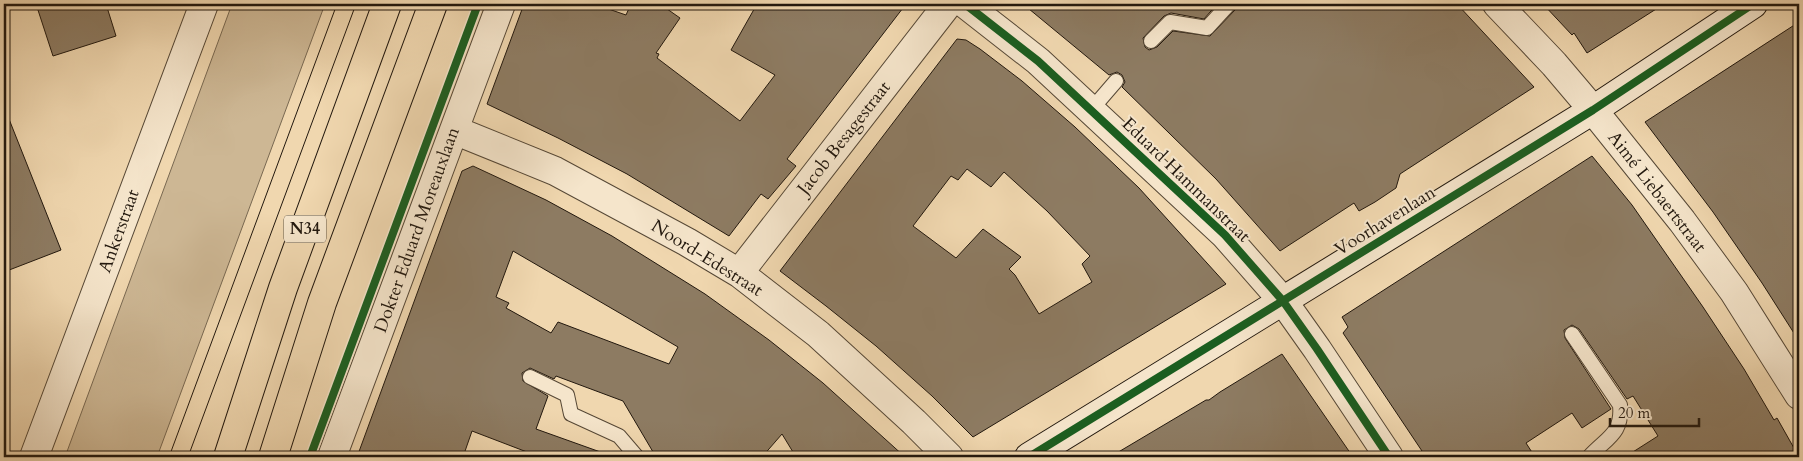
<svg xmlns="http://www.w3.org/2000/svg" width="1803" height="461" font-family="Cardo,serif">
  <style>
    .green { fill: #cdb794; stroke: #786851 }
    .building { fill: #8d7b62; stroke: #22180e; fill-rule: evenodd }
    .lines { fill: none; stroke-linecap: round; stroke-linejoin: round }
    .lane-casing { stroke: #564836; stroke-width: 16 }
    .street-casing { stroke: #564836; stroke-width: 30 }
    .secondary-casing { stroke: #22180e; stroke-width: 30 }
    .primary-casing { stroke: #22180e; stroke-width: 30 }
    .lane { stroke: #f5e5cb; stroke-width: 14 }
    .street { stroke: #f5e5cb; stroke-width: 28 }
    .secondary { stroke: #f5e5cb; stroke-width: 28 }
    .primary { stroke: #f0d7af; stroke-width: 28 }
    .tram { stroke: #22180e; stroke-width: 1 }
    .cycleway-casing { stroke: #f5e5cb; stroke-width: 11 }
    .cycleway { stroke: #1b5e20; stroke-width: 8 }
    .labels { text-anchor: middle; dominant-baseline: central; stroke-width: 4; stroke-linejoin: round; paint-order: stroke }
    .shield { fill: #f5e5cb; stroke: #615647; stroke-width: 1 }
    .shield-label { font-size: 16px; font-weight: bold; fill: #22180e }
    .street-label { font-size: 18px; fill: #22180e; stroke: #f5e5cb }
  </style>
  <rect width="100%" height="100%" fill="#f0d7af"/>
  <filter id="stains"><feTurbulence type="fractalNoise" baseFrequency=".004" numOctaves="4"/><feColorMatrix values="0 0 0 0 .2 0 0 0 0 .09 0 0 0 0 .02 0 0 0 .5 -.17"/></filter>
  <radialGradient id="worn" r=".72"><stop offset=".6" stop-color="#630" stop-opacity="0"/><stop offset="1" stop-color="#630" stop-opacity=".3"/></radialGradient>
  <path class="green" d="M 232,4 L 325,4 L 157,457 L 65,457 Z"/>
  <path class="building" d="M 36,4 L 106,4 L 116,36 L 53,56 Z
    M 524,4 L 594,4 L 626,15 L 631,4 L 660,4 L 680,18 L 656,53 L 659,54 L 657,58 L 740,121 L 775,75 L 731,50 L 757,4 L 906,4 L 787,159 L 796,166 L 768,199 L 761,194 L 729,236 L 627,174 L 558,138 L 487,104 Z
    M 1023,4 L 1217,4 L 1204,19 L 1171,13 L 1164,16 L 1143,38 L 1145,47 L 1149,50 L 1157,47 L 1173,31 L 1210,36 L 1235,10 L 1238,4 L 1457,4 L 1534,87 L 1400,174 L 1396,188 L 1375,202 L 1359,211 L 1354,203 L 1280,251 L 1216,179 L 1122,87 L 1125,82 L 1122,75 L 1117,72 L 1109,75 Z
    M 1543,4 L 1664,4 L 1587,53 L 1574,33 L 1572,35 Z
    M 1799,22 L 1799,341 L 1762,283 L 1713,212 L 1645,122 Z
    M 957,39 L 966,40 L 980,49 L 1022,81 L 1075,127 L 1139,188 L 1226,284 L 973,437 L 932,396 L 876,346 L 826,306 L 780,271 ZM 967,169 L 991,187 L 1004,172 L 1047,211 L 1090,256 L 1082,264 L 1092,282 L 1039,314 L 1015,275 L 1009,269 L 1021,257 L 983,229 L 956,258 L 913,226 L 951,176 L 958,180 Z
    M 5,109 L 61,250 L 4,272 L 4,110 Z
    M 1592,156 L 1632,205 L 1703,307 L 1744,369 L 1774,420 L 1777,418 L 1799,457 L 1625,457 L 1658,436 L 1633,396 L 1627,399 L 1579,329 L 1572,325 L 1564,330 L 1565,338 L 1611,409 L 1582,428 L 1572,413 L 1526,443 L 1535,457 L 1426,457 L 1343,333 L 1348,327 L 1342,317 Z
    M 473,166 L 546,200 L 612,236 L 705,294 L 769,340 L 823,383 L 905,457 L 796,457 L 782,434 L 762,457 L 656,457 L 623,401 L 556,376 L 554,379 L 530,368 L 522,373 L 523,381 L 548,396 L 536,429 L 606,454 L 606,457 L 540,457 L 472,431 L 463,457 L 357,457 L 462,171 ZM 513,251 L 678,347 L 669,364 L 558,322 L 551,333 L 506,308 L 509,303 L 496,297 Z
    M 1282,354 L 1353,457 L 1110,457 L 1206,400 L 1209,400 L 1220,392 Z"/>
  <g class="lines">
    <defs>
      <path id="lane" d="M 1151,41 L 1170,22 L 1207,28 L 1229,4
        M 1091,110 L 1116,81
        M 1572,334 L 1620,405 C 1623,434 1606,438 1589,457
        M 530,377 L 567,395 L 571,414 L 619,436 L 637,457"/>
      <path id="street" d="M 965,4 L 1038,61 L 1225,235 L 1283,301 L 1317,349 L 1389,457
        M 1497,4 L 1554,64 L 1593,110 L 1682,221 L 1734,292 L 1799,395
        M 454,130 L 555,171 L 687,242 L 739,273 L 818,334 L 914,422 L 949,457
        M 739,273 L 948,4
        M 34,457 L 204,4
        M 332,457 L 501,4"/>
      <path id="secondary" d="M 1029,457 L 1593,110 L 1753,4"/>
      <path id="primary" d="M 228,457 L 283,288 L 387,4
        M 273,457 L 322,303 L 433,4"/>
    </defs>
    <use href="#lane" class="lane-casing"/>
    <use href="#street" class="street-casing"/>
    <use href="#secondary" class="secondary-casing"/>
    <use href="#primary" class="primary-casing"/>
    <use href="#lane" class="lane"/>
    <use href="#street" class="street"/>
    <use href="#secondary" class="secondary"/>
    <use href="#primary" class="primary"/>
    <path class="tram" d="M 169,457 L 337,4
      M 188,457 L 356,4"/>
    <defs>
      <path id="cycleway" d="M 965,4 L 1038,61 L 1225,235 L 1283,301 L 1317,349 L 1389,457
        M 310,457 L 478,4
        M 1029,457 L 1593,110 L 1753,4"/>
    </defs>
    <use href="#cycleway" class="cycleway-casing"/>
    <use href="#cycleway" class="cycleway"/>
  </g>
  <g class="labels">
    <rect class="shield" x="284" y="215.5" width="42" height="27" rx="4"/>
    <g class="shield-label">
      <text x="305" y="229">N34</text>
    </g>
    <g class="street-label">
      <text transform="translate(844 138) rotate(-52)">Jacob Besagestraat</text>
      <text transform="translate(1186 180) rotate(44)">Eduard Hammanstraat</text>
      <text transform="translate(1657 192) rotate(52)">Aimé Liebaertstraat</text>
      <text transform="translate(1385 221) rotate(-32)">Voorhavenlaan</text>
      <text transform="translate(417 230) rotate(-70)">Dokter Eduard Moreauxlaan</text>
      <text transform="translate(119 231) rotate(-70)">Ankerstraat</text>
      <text transform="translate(707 258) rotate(32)">Noord-Edestraat</text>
    </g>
  </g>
  <rect width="1803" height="461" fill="none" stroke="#f0d7af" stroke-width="20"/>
  <rect x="5" y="5" width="1793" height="451" fill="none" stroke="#22180e" stroke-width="2.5"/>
  <rect x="10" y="10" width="1783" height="441" fill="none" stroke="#22180e"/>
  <path d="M1610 418v8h89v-8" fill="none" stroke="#22180e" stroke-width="2.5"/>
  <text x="1618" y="418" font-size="15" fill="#22180e" stroke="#f5e5cb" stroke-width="4" paint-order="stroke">20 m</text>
  <rect width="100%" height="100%" filter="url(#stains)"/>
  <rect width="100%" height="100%" fill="url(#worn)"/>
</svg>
